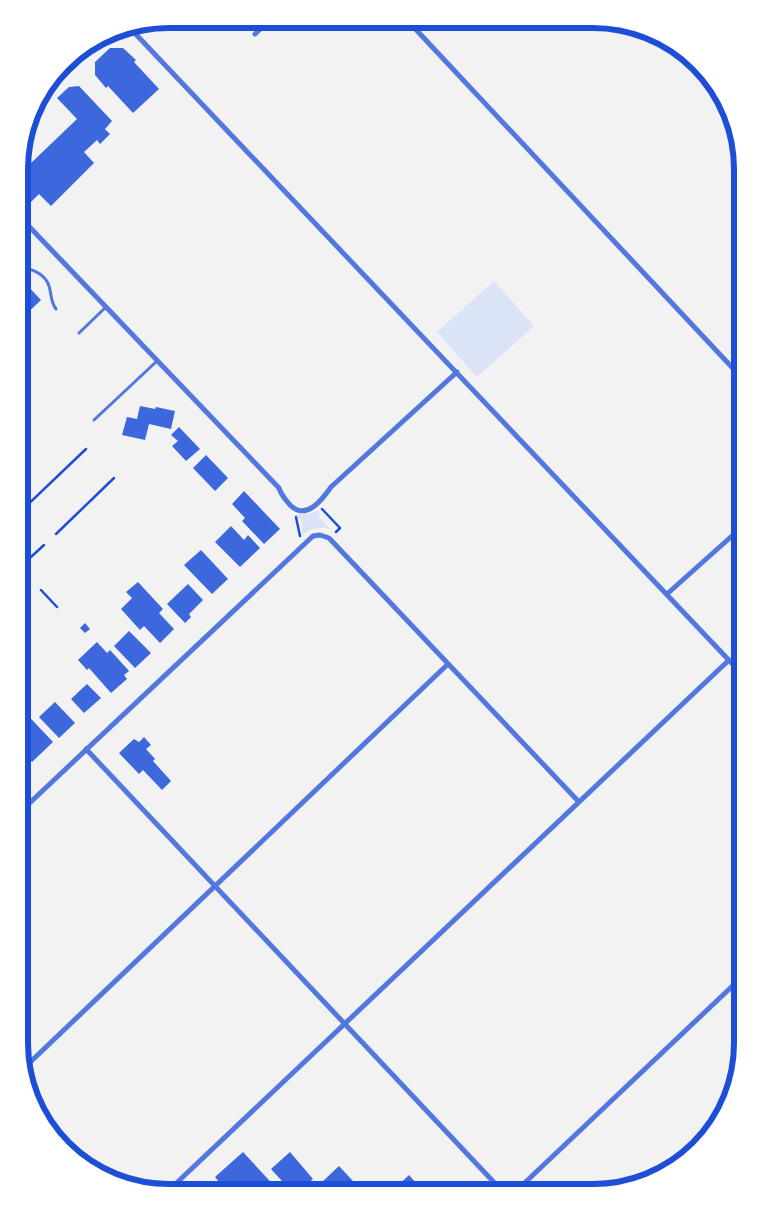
<svg xmlns="http://www.w3.org/2000/svg" width="761" height="1212" font-family="Manrope,sans-serif">
  <style>
    .green { fill: #dbe4f7 }
    .building { fill: #3d67dc }
    .lines { fill: none; stroke-linecap: round; stroke-linejoin: round }
    .path { stroke: #1d4ed8; stroke-width: 2.5 }
    .service { stroke: #5277de; stroke-width: 3 }
    .minor { stroke: #5277de; stroke-width: 5 }
    .trunk { stroke: #1d4ed8; stroke-width: 11 }
    .rim { fill: none; stroke: #1d4ed8; stroke-width: 6 }
  </style>
  <rect width="100%" height="100%" fill="#f2f2f2"/>
  <path class="green" d="M 494,281 L 534,326 L 477,377 L 437,332 Z
    M 319,510 L 319,517 L 330,529 C 319,526 311,528 302,535 L 302,522 L 297,514 L 309,514 Z"/>
  <path class="building" d="M 110,48 L 123,48 L 136,60 L 134,62 L 159,89 L 133,113 L 108,86 L 106,88 L 95,75 L 95,62 Z
    M 79,86 L 112,121 L 105,129 L 110,134 L 100,144 L 97,140 L 84,152 L 94,163 L 51,206 L 39,194 L 31,202 L 20,191 L 20,181 L 24,178 L 20,174 L 20,170 L 29,162 L 30,164 L 77,119 L 57,98 L 69,87 Z
    M 22,280 L 41,300 L 20,320 L 20,283 Z
    M 140,406 L 155,409 L 156,407 L 175,411 L 171,429 L 149,424 L 145,440 L 122,435 L 127,417 L 137,419 Z
    M 179,427 L 200,449 L 186,461 L 172,446 L 178,441 L 171,435 Z
    M 206,455 L 228,478 L 215,491 L 193,468 Z
    M 244,491 L 280,529 L 264,544 L 242,521 L 245,518 L 232,504 Z
    M 231,526 L 244,540 L 248,535 L 260,548 L 240,567 L 215,542 Z
    M 201,550 L 228,579 L 212,594 L 184,565 Z
    M 138,582 L 163,609 L 159,613 L 174,629 L 160,643 L 144,626 L 140,630 L 121,609 L 132,598 L 126,592 Z
    M 188,584 L 203,600 L 189,614 L 191,617 L 185,623 L 167,604 Z
    M 85,623 L 90,629 L 85,633 L 80,628 Z
    M 129,631 L 151,653 L 135,668 L 114,646 Z
    M 97,642 L 107,653 L 110,650 L 129,671 L 124,675 L 127,679 L 111,693 L 89,668 L 87,670 L 78,660 Z
    M 87,684 L 101,698 L 84,713 L 71,699 Z
    M 55,702 L 75,723 L 59,738 L 39,717 Z
    M 19,706 L 53,742 L 32,762 L 19,748 Z
    M 144,737 L 151,745 L 146,749 L 155,759 L 153,761 L 171,781 L 162,790 L 143,770 L 139,774 L 119,753 L 134,739 L 139,742 Z
    M 19,759 L 30,770 L 19,780 Z
    M 243,1152 L 280,1192 L 209,1192 L 215,1187 L 220,1192 L 224,1188 L 215,1177 Z
    M 290,1152 L 313,1179 L 298,1192 L 292,1192 L 271,1169 Z
    M 339,1166 L 364,1193 L 311,1192 L 321,1183 Z
    M 409,1175 L 425,1193 L 390,1193 Z"/>
  <g class="lines">
    <path class="path" d="M 322,509 L 340,528 L 336,532
      M 19,513 L 86,449
      M 296,517 L 300,536
      M 56,534 L 114,478
      M 19,567 L 29,578
      M 19,568 L 44,545
      M 41,590 L 57,607"/>
    <path class="service" d="M 20,267 C 32,269 45,273 49,286 C 52,295 50,301 56,309
      M 79,333 L 106,307
      M 94,420 L 157,361"/>
    <path class="minor" d="M 407,20 L 742,378
      M 129,27 L 742,674
      M 255,34 L 271,19
      M 20,217 L 279,488 C 281,495 285,499 290,505 C 306,521 322,500 331,487 L 457,372
      M 667,594 L 742,527
      M 86,749 L 504,1193
      M 19,813 L 313,536 L 320,535 L 329,538 L 579,802
      M 24,1068 L 448,664
      M 167,1192 L 729,660
      M 514,1193 L 742,977"/>
    <path class="trunk" d="M 41,93 L 99,38"/>
  </g>
  <path d="M0 0H761V1212H0ZM169 28H593A141 141 0 0 1 734 169V1043A141 141 0 0 1 593 1184H169A141 141 0 0 1 28 1043V169A141 141 0 0 1 169 28Z" fill="#fff" fill-rule="evenodd"/>
  <path class="rim" d="M169 28H593A141 141 0 0 1 734 169V1043A141 141 0 0 1 593 1184H169A141 141 0 0 1 28 1043V169A141 141 0 0 1 169 28Z"/>
</svg>
